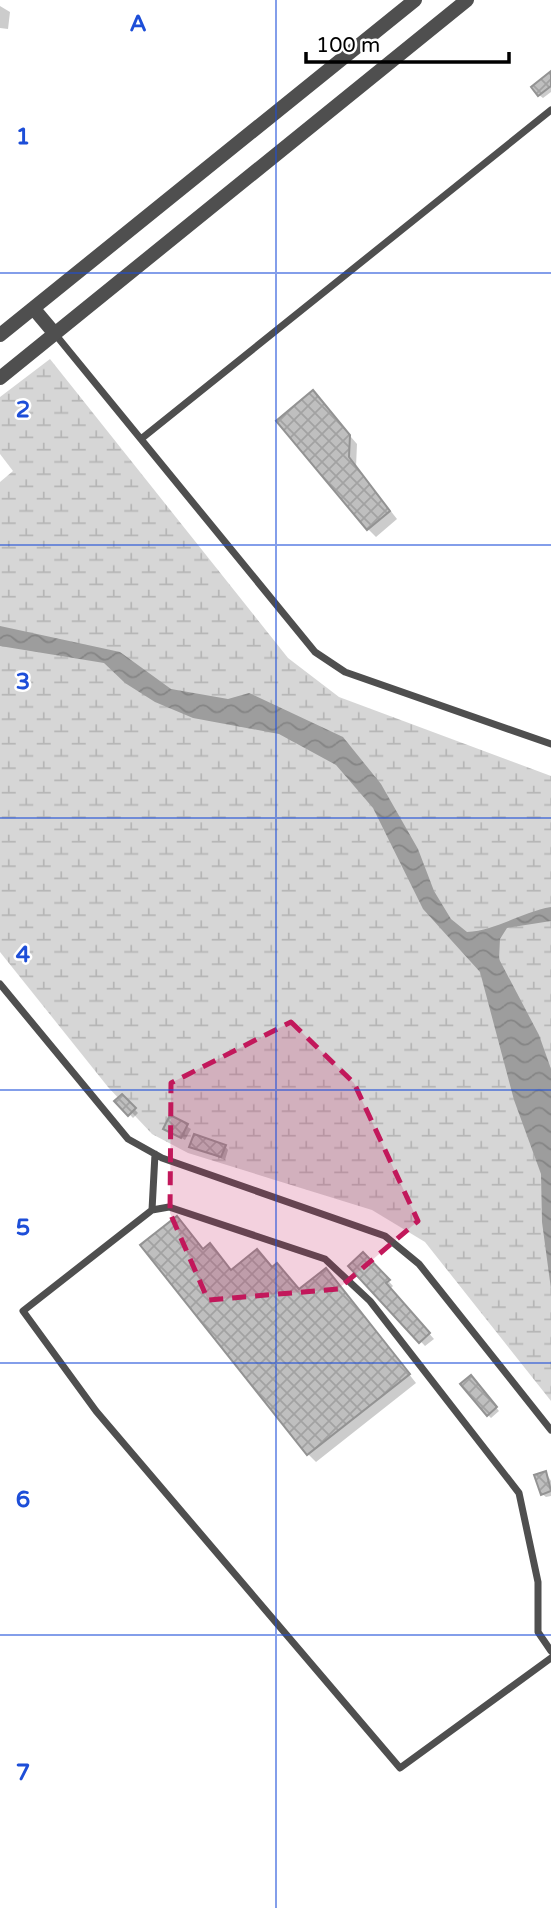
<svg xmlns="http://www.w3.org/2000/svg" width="551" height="1908" font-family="'Varela Round',sans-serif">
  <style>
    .wetland { fill: url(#wetland-marsh) }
    .water { fill: url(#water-waves) }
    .shadow { fill: #0003 }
    .building { fill: url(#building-cross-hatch); stroke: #939393; stroke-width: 2 }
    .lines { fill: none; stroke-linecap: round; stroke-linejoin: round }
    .service { stroke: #4f4f4f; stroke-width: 7 }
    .tertiary { stroke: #4f4f4f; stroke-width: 14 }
    .marked { fill: #c2185b; fill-opacity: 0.2; stroke: #c2185b; stroke-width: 5; stroke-dasharray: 14 9; stroke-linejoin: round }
    .grid { fill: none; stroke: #1d4ed8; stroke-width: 2; stroke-opacity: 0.55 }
    .grid-label { font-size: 23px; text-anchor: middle; font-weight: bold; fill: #1d4ed8; stroke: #fff; stroke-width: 5; stroke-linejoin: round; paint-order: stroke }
  </style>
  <defs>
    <pattern id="wetland-marsh" width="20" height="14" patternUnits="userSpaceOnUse" patternTransform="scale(1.75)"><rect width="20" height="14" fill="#d6d6d6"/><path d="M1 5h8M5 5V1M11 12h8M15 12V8" fill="none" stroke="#b6b6b6"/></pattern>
    <pattern id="water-waves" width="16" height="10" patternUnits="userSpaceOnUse" patternTransform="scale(1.75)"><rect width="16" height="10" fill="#9d9d9d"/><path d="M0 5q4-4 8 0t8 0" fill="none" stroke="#858585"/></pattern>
    <pattern id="building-cross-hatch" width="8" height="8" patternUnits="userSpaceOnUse" patternTransform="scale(1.75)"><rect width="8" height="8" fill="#bfbfbf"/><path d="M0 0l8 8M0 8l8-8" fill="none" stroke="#a2a2a2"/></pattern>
  </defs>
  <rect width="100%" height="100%" fill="#fff"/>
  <path class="wetland" d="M 50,359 L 288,658 L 339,697 L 551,776 L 551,1401 L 425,1242 L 372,1210 L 188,1153 L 152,1134 L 108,1087 L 0,952 L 0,482 L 13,471 L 0,454 L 0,397 Z"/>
  <path class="water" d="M 0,626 L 120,652 L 171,689 L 228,699 L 249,693 L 343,737 L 381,784 L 418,849 L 434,891 L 451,919 L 467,932 C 497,930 522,912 551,907 L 551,921 L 507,928 L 500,939 L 499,959 L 539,1035 L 551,1069 L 551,1289 L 542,1222 L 541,1174 L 514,1100 L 480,972 L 423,909 L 373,808 L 336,765 L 279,734 L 193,718 L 155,702 L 125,683 L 104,663 L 0,646 Z"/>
  <path class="shadow" d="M 0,6 L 10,12 L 8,29 L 0,28 Z
    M 551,73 L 551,92 L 543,98 L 539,95 Z
    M 320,401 L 357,444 L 356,467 L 397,519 L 376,537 L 368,529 Z
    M 122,1096 L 138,1113 L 133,1118 L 117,1101 Z
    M 171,1117 L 191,1129 L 185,1140 L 165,1128 Z
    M 191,1146 L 225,1146 L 228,1150 L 225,1160 Z
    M 204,1250 L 231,1271 L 272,1269 L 299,1291 L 333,1278 L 416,1383 L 316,1462 L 308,1454 Z
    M 363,1254 L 393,1286 L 390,1289 L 434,1339 L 425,1346 L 350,1266 Z
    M 474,1381 L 499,1411 L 491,1418 L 488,1415 Z
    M 546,1473 L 551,1481 L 551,1496 L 546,1497 L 542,1494 Z"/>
  <path class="building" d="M 551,71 L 551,86 L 538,96 L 531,87 Z
    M 313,390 L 350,435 L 349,457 L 390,511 L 367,530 L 276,421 Z
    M 122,1094 L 136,1108 L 128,1116 L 114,1101 Z
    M 170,1115 L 188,1124 L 181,1138 L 163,1129 Z
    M 194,1134 L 226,1145 L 221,1157 L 189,1147 Z
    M 177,1216 L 203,1249 L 210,1243 L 231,1270 L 257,1249 L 272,1267 L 277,1263 L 299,1289 L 326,1268 L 410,1374 L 307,1455 L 140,1245 Z
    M 363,1252 L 390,1280 L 386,1283 L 430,1333 L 419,1343 L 348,1266 Z
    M 471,1375 L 497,1407 L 487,1416 L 460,1384 Z
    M 546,1471 L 551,1491 L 541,1495 L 534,1475 Z"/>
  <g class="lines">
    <path class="service" d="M 55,334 L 315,652 L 345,672 L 551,744
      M 141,439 L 551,110
      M 0,984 L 128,1139 L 162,1158 L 385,1236 L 419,1264 L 551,1430
      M 152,1210 L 155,1154
      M 551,1651 L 538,1632 L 538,1582 L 519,1493 L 370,1301 L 325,1259 L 169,1207 L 152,1210 L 23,1311 L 96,1411 L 400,1768 L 551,1658"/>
    <path class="tertiary" d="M 34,309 L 55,334
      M 0,335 L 415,0
      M 0,378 L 467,0"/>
  </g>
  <path class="marked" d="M 291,1022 L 354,1083 L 418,1221 L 338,1289 L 208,1300 L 170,1213 L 171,1083 Z"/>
  <path class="grid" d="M 276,0 L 276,1908M 0,273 L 551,273M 0,545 L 551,545M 0,818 L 551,818M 0,1090 L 551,1090M 0,1363 L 551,1363M 0,1635 L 551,1635"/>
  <g class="grid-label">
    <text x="138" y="31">A</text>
    <text x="23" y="144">1</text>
    <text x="23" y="417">2</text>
    <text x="23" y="689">3</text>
    <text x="23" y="962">4</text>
    <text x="23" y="1235">5</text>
    <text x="23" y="1507">6</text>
    <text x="23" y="1780">7</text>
  </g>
  <path d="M306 52v10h203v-10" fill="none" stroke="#000000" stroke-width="3.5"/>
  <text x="316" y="52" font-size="21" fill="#000000" stroke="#ffffff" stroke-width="5" paint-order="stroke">100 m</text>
</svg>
